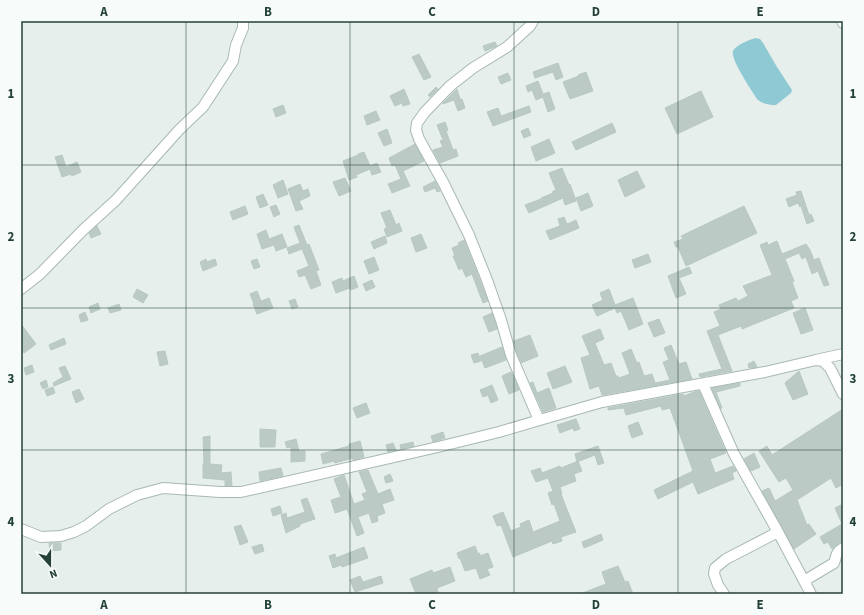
<svg xmlns="http://www.w3.org/2000/svg" width="864" height="615" font-family="'Source Sans 3',sans-serif">
  <style>
    .water { fill: #8ec9d4 }
    .building { fill: #bbcac4; stroke: #b8c9c2 }
    .lines { fill: none; stroke-linecap: round; stroke-linejoin: round }
    .minor-casing { stroke: #a8b8b2; stroke-width: 12 }
    .minor { stroke: #fff; stroke-width: 10 }
    .grid { fill: none; stroke: #24423a; stroke-width: 1; stroke-opacity: 0.55 }
    .neatline { fill: none; stroke: #24423a; stroke-width: 1.5 }
    .grid-label { font-size: 13px; text-anchor: middle; font-weight: bold; fill: #24423a }
  </style>
  <rect width="100%" height="100%" fill="#e6efeb"/>
  <path class="water" d="M 755,38 L 760,39 L 763,43 L 777,67 L 792,90 L 791,93 L 776,105 C 769,105 762,104 757,99 C 752,91 730,59 733,51 C 736,45 749,40 755,38 Z"/>
  <path class="building" d="M 495,42 L 497,46 L 485,51 L 483,46 Z
    M 419,54 L 431,77 L 424,80 L 412,57 Z
    M 558,63 L 563,77 L 556,80 L 553,72 L 535,78 L 533,72 Z
    M 586,72 L 593,91 L 570,99 L 563,82 L 579,76 L 578,75 Z
    M 508,73 L 511,80 L 501,84 L 498,77 Z
    M 538,81 L 543,94 L 549,92 L 555,109 L 548,112 L 543,97 L 536,100 L 532,90 L 528,92 L 526,86 Z
    M 436,87 L 438,89 L 430,97 L 428,95 Z
    M 404,89 L 410,104 L 403,106 L 402,103 L 395,106 L 390,96 Z
    M 457,89 L 460,99 L 462,99 L 465,108 L 458,111 L 454,100 L 443,104 L 443,103 Z
    M 701,91 L 713,117 L 677,134 L 665,108 Z
    M 283,105 L 286,113 L 276,117 L 273,109 Z
    M 529,106 L 531,112 L 493,126 L 487,112 L 498,108 L 501,116 Z
    M 376,111 L 380,120 L 367,125 L 364,116 Z
    M 445,122 L 448,130 L 446,131 L 453,150 L 456,149 L 458,156 L 440,163 L 433,150 L 443,147 L 440,141 L 443,140 L 437,125 Z
    M 612,123 L 616,132 L 576,150 L 572,142 Z
    M 528,128 L 531,135 L 524,138 L 521,131 Z
    M 387,129 L 392,143 L 384,146 L 378,133 Z
    M 549,139 L 555,153 L 536,161 L 531,147 Z
    M 415,144 L 424,161 L 403,171 L 410,186 L 392,193 L 388,184 L 401,179 L 395,165 L 392,166 L 389,158 Z
    M 364,152 L 370,166 L 377,163 L 381,172 L 372,175 L 370,169 L 356,175 L 357,177 L 349,180 L 343,161 L 358,155 L 358,154 Z
    M 62,155 L 66,167 L 77,162 L 81,172 L 72,176 L 71,174 L 62,177 L 55,157 Z
    M 562,168 L 569,185 L 570,184 L 576,201 L 565,205 L 563,198 L 529,213 L 525,205 L 541,199 L 541,198 L 553,193 L 553,191 L 556,190 L 549,173 Z
    M 637,171 L 645,187 L 625,197 L 618,180 Z
    M 345,178 L 351,191 L 339,196 L 333,182 Z
    M 283,180 L 288,194 L 278,198 L 273,185 Z
    M 435,181 L 440,191 L 437,192 L 435,188 L 425,192 L 423,187 Z
    M 300,184 L 303,191 L 308,189 L 310,196 L 299,201 L 303,209 L 296,211 L 288,189 Z
    M 801,191 L 809,215 L 811,214 L 814,221 L 807,224 L 801,206 L 800,207 L 798,203 L 789,207 L 786,199 L 797,195 L 796,192 Z
    M 588,193 L 593,206 L 581,211 L 576,198 Z
    M 263,194 L 268,205 L 260,208 L 256,197 Z
    M 276,205 L 280,214 L 274,217 L 270,207 Z
    M 245,206 L 248,214 L 233,220 L 230,212 Z
    M 744,206 L 757,233 L 686,266 L 678,247 L 676,247 L 674,242 L 683,239 L 681,236 Z
    M 390,210 L 396,225 L 399,223 L 402,231 L 387,237 L 384,229 L 387,228 L 381,213 Z
    M 564,217 L 567,224 L 576,220 L 579,228 L 550,240 L 546,231 L 560,226 L 558,219 Z
    M 299,225 L 307,245 L 309,244 L 319,270 L 316,271 L 321,285 L 311,289 L 305,275 L 299,277 L 297,271 L 309,266 L 302,249 L 289,254 L 287,248 L 300,243 L 294,227 Z
    M 97,226 L 101,234 L 91,238 L 89,233 Z
    M 266,230 L 269,239 L 282,234 L 287,247 L 276,251 L 274,245 L 262,249 L 257,234 Z
    M 421,234 L 427,248 L 416,252 L 411,238 Z
    M 385,236 L 387,243 L 374,249 L 371,242 Z
    M 464,240 L 488,301 L 483,303 L 472,274 L 466,277 L 462,268 L 459,270 L 453,256 L 455,256 L 452,248 L 459,245 L 458,243 Z
    M 777,241 L 782,254 L 806,244 L 810,250 L 814,260 L 819,258 L 829,285 L 824,286 L 818,271 L 812,274 L 806,257 L 802,259 L 799,253 L 785,259 L 794,281 L 792,282 L 798,298 L 791,301 L 794,308 L 742,329 L 741,326 L 718,335 L 732,371 L 700,377 L 699,374 L 722,369 L 707,331 L 720,326 L 714,312 L 721,309 L 719,305 L 736,298 L 738,301 L 748,296 L 743,286 L 772,275 L 760,245 L 767,242 L 768,245 Z
    M 648,254 L 651,262 L 635,268 L 632,260 Z
    M 374,257 L 379,270 L 369,274 L 364,261 Z
    M 206,259 L 207,262 L 215,259 L 217,265 L 203,271 L 200,262 Z
    M 257,259 L 260,267 L 254,269 L 251,261 Z
    M 689,267 L 692,273 L 679,278 L 686,294 L 676,298 L 668,276 Z
    M 354,276 L 358,287 L 351,290 L 350,288 L 336,293 L 332,282 L 342,278 L 343,281 Z
    M 372,280 L 375,287 L 366,291 L 363,284 Z
    M 137,289 L 148,295 L 143,303 L 133,297 Z
    M 609,289 L 615,305 L 633,298 L 643,324 L 629,330 L 621,311 L 617,313 L 615,308 L 597,316 L 592,305 L 603,300 L 600,293 Z
    M 257,291 L 261,301 L 269,298 L 273,308 L 257,314 L 253,304 L 254,304 L 250,294 Z
    M 295,299 L 298,307 L 292,309 L 289,301 Z
    M 98,303 L 100,309 L 91,313 L 89,307 Z
    M 119,304 L 121,310 L 110,313 L 108,308 Z
    M 805,308 L 813,330 L 801,334 L 793,313 Z
    M 85,312 L 88,320 L 81,322 L 79,315 Z
    M 492,313 L 497,329 L 489,332 L 483,317 Z
    M 659,319 L 665,333 L 654,337 L 648,323 Z
    M 21,324 L 36,344 L 24,353 L 21,348 Z
    M 600,329 L 604,339 L 595,343 L 604,365 L 611,363 L 616,376 L 618,376 L 619,378 L 630,374 L 622,353 L 631,349 L 637,363 L 639,362 L 644,376 L 652,374 L 655,383 L 670,380 L 663,362 L 669,360 L 664,348 L 671,345 L 679,364 L 686,362 L 692,379 L 602,395 L 599,386 L 590,389 L 581,358 L 590,355 L 582,336 Z
    M 530,335 L 538,356 L 521,363 L 517,353 L 514,341 Z
    M 64,338 L 66,344 L 51,350 L 49,345 Z
    M 502,347 L 506,360 L 485,368 L 480,356 Z
    M 165,351 L 168,364 L 160,366 L 157,352 Z
    M 478,353 L 481,361 L 474,363 L 471,355 Z
    M 754,361 L 757,367 L 749,368 L 748,364 Z
    M 32,365 L 34,372 L 26,375 L 24,368 Z
    M 65,366 L 71,379 L 54,386 L 53,383 L 63,377 L 59,368 Z
    M 565,366 L 572,382 L 553,389 L 547,373 Z
    M 799,371 L 808,394 L 793,400 L 785,383 Z
    M 511,372 L 519,390 L 509,394 L 502,376 Z
    M 46,380 L 48,387 L 43,389 L 40,383 Z
    M 533,382 L 537,393 L 549,388 L 556,408 L 543,412 L 530,383 Z
    M 740,383 L 740,386 L 716,392 L 722,408 L 721,409 L 712,388 Z
    M 492,385 L 498,400 L 491,403 L 488,395 L 483,397 L 480,390 Z
    M 53,387 L 55,393 L 47,396 L 45,390 Z
    M 79,389 L 84,399 L 76,403 L 72,392 Z
    M 699,391 L 726,453 L 710,459 L 715,473 L 733,466 L 736,471 L 732,473 L 734,479 L 698,494 L 693,482 L 658,499 L 654,490 L 693,471 L 670,408 L 662,410 L 661,406 L 626,415 L 624,408 L 608,410 L 608,408 L 683,394 L 684,396 L 694,392 Z
    M 366,403 L 370,413 L 357,418 L 353,408 Z
    M 843,409 L 843,470 L 841,471 L 843,475 L 843,484 L 836,488 L 831,478 L 797,500 L 807,525 L 809,524 L 816,534 L 794,549 L 762,491 L 769,488 L 775,501 L 793,490 L 786,478 L 779,482 L 759,451 L 767,446 L 772,455 Z
    M 576,419 L 580,429 L 574,431 L 573,428 L 560,433 L 557,425 Z
    M 638,422 L 643,434 L 632,438 L 628,426 Z
    M 260,429 L 276,430 L 275,447 L 260,447 Z
    M 443,432 L 445,438 L 433,442 L 431,436 Z
    M 210,436 L 210,464 L 222,465 L 221,473 L 231,472 L 232,486 L 225,486 L 225,480 L 203,478 L 203,464 L 204,464 L 203,437 Z
    M 296,439 L 299,451 L 305,451 L 305,461 L 291,462 L 291,447 L 287,448 L 285,442 Z
    M 360,441 L 364,457 L 353,460 L 353,458 L 335,463 L 334,461 L 323,464 L 321,454 L 349,446 L 349,444 Z
    M 413,442 L 414,446 L 401,449 L 400,445 Z
    M 393,443 L 396,450 L 388,452 L 386,445 Z
    M 598,446 L 604,463 L 598,465 L 595,455 L 577,462 L 575,454 Z
    M 754,453 L 760,467 L 751,471 L 744,459 Z
    M 578,461 L 582,471 L 574,474 L 576,481 L 560,487 L 562,493 L 561,494 L 570,517 L 576,532 L 561,537 L 562,541 L 553,544 L 552,541 L 513,557 L 501,525 L 497,526 L 493,516 L 503,512 L 511,531 L 521,527 L 520,524 L 529,520 L 533,532 L 560,521 L 554,504 L 552,505 L 548,493 L 553,491 L 548,478 L 536,482 L 531,471 L 540,468 L 542,473 L 560,466 L 561,468 Z
    M 281,468 L 283,476 L 260,481 L 259,472 Z
    M 368,470 L 378,494 L 390,489 L 394,500 L 382,504 L 385,513 L 377,516 L 378,521 L 372,523 L 369,513 L 358,517 L 364,533 L 357,536 L 347,509 L 335,513 L 331,500 L 341,497 L 334,479 L 344,475 L 354,504 L 365,500 L 362,494 L 367,492 L 359,472 Z
    M 390,474 L 393,481 L 386,483 L 384,477 Z
    M 307,498 L 315,519 L 300,524 L 300,526 L 286,533 L 281,515 L 286,513 L 287,518 L 305,512 L 301,500 Z
    M 843,504 L 843,542 L 839,543 L 832,549 L 828,542 L 824,544 L 820,537 L 842,524 L 835,508 Z
    M 280,506 L 282,513 L 273,516 L 271,509 Z
    M 241,525 L 248,542 L 240,545 L 234,527 Z
    M 601,534 L 603,540 L 584,548 L 582,542 Z
    M 49,543 L 61,543 L 61,550 L 50,551 Z
    M 262,544 L 264,551 L 255,554 L 252,547 Z
    M 475,546 L 478,554 L 480,553 L 480,556 L 488,553 L 493,567 L 487,569 L 490,575 L 480,579 L 476,568 L 465,571 L 460,558 L 459,559 L 457,553 Z
    M 364,547 L 368,558 L 342,567 L 341,565 L 333,568 L 329,556 L 335,554 L 336,558 Z
    M 618,566 L 625,582 L 628,581 L 633,594 L 580,594 L 606,584 L 602,572 Z
    M 450,567 L 455,581 L 437,588 L 438,592 L 434,594 L 416,594 L 410,579 L 432,570 L 433,573 Z
    M 360,576 L 363,582 L 381,576 L 383,583 L 355,592 L 350,580 Z"/>
  <g class="lines">
    <defs>
      <path id="minor" d="M 533,21 L 530,26 L 507,47 L 473,68 L 450,86 L 425,112 L 417,123 L 416,130 L 419,139 L 443,182 L 469,235 L 487,280 L 501,320 L 511,355 L 539,420
        M 842,21 L 843,23
        M 21,289 L 40,274 L 83,230 L 116,200 L 179,130 L 203,107 L 233,61 L 236,45 L 243,28 L 243,21
        M 816,360 L 843,354
        M 703,384 L 734,454 L 778,532 L 811,594
        M 21,529 L 41,537 L 61,536 L 74,532 L 86,526 L 109,509 L 137,495 L 163,488 L 220,492 L 241,492 L 438,447 L 499,432 L 550,417 L 602,402 L 765,372 L 816,360 L 823,361 L 830,368 L 843,394
        M 804,581 L 834,563 C 837,555 835,553 843,548
        M 724,594 L 718,585 L 714,574 L 715,568 L 726,559 L 778,532"/>
    </defs>
    <use href="#minor" class="minor-casing"/>
    <use href="#minor" class="minor"/>
  </g>
  <path class="grid" d="M 186,21 L 186,594M 350,21 L 350,594M 514,21 L 514,594M 678,21 L 678,594M 21,165 L 843,165M 21,308 L 843,308M 21,450 L 843,450"/>
  <rect width="864" height="615" fill="none" stroke="#f7fbf9" stroke-width="44"/>
  <g transform="translate(50 565) rotate(159)" stroke="#f7fbf9" stroke-width="3" paint-order="stroke">
  <path d="M0-3L7 15L0 10L-7 15Z" fill="#24423a"/>
  <text y="-6" font-size="11" font-weight="bold" text-anchor="middle" fill="#24423a">N</text>
  </g>
  <rect x="22" y="22" width="820" height="571" class="neatline"/>
  <g class="grid-label">
    <text x="104" y="16">A</text>
    <text x="268" y="16">B</text>
    <text x="432" y="16">C</text>
    <text x="596" y="16">D</text>
    <text x="760" y="16">E</text>
    <text x="11" y="98">1</text>
    <text x="853" y="98">1</text>
    <text x="11" y="241">2</text>
    <text x="853" y="241">2</text>
    <text x="11" y="383">3</text>
    <text x="853" y="383">3</text>
    <text x="11" y="526">4</text>
    <text x="853" y="526">4</text>
    <text x="104" y="609">A</text>
    <text x="268" y="609">B</text>
    <text x="432" y="609">C</text>
    <text x="596" y="609">D</text>
    <text x="760" y="609">E</text>
  </g>
</svg>
